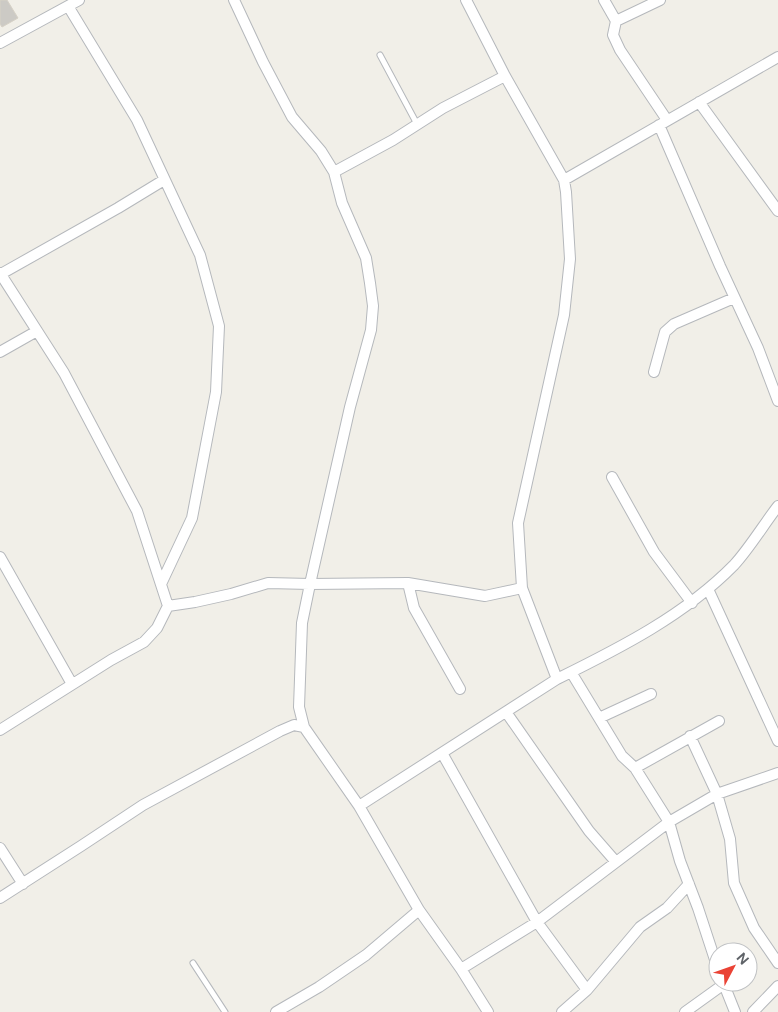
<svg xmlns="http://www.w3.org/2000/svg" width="778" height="1012" font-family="'DM Sans',sans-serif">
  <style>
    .building { fill: #cccac5; stroke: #d6d1c6 }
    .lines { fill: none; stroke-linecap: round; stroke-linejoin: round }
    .service-casing { stroke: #b5b8bc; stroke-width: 7 }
    .minor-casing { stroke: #b5b8bc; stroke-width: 12 }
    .service { stroke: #fff; stroke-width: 5 }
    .minor { stroke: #fff; stroke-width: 10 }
  </style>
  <rect width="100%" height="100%" fill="#f1efe8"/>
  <path class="building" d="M 0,0 L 7,0 L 18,18 L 2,27 L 0,24 Z"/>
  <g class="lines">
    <defs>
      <path id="service" d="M 380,55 L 417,124
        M 193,963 L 225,1012"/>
      <path id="minor" d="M 234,0 L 263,62 L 292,117 L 321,151 L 334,172 L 342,203 L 366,258 L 370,283 L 373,306 L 371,330 L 350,407 L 310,584 L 408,583 L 485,596 L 522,588
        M 466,0 L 505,76 L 564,180
        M 604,0 L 616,21 L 613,35 L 620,50 L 667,120
        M 68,6 L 137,120 L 200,255 L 219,326 L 216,392 L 192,518 L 161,584
        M 616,21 L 660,0
        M 0,43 L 79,0
        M 699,102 L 778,211
        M 659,125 L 720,266 L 758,348 L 778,401
        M 334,172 L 393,140 L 443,108 L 505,76
        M 0,273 L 64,373 L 137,511 L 168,606 L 157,628 L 144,642 L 111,660 L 0,730
        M 1,274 L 118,208 L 164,180
        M 0,352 L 37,331
        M 654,372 L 665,332 L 674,324 L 734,298
        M 612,477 L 654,552 L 692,603
        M 0,557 L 72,684
        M 408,583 L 414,608 L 460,689
        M 708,589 L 778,741
        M 168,606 L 195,602 L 231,594 L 268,583 L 310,584 L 302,623 L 299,707 L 304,727
        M 571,672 L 622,756 L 635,768 L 669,822 L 717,794 L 778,773
        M 557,679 C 620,648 685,615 734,565 C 749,549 764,524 778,506
        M 506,712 L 589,831 L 616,862
        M 599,718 L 651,694
        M 690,736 L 717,794 L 730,839 L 734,883 L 754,928 L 778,963
        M 442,753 L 537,922 L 587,990
        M 635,768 L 719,721
        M 0,848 L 23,884
        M 0,898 L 81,846 L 143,805 L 280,731 L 294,725 L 304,727 L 359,806
        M 419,910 L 461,969 L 488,1012
        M 461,969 L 537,922 L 669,822 L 680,861 L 698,908 L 718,969
        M 723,982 L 735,1012
        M 276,1012 L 319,987 L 366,955 L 419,910 L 359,806 L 557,679 L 522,588 L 518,523 L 564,315 L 570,259 L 566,192 L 564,180 L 778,57
        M 562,1012 L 587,990 L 640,927 L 667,908 L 689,884
        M 685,1012 L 724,984
        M 753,1012 L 778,986"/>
    </defs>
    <use href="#service" class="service-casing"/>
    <use href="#minor" class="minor-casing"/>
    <use href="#service" class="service"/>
    <use href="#minor" class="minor"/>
  </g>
  <g transform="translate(733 967) rotate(49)"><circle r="24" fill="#ffffff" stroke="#bfc1c3"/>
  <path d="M0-4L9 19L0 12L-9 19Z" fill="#ea4335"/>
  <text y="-8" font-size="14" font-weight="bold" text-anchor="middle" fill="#5f6368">N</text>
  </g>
</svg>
